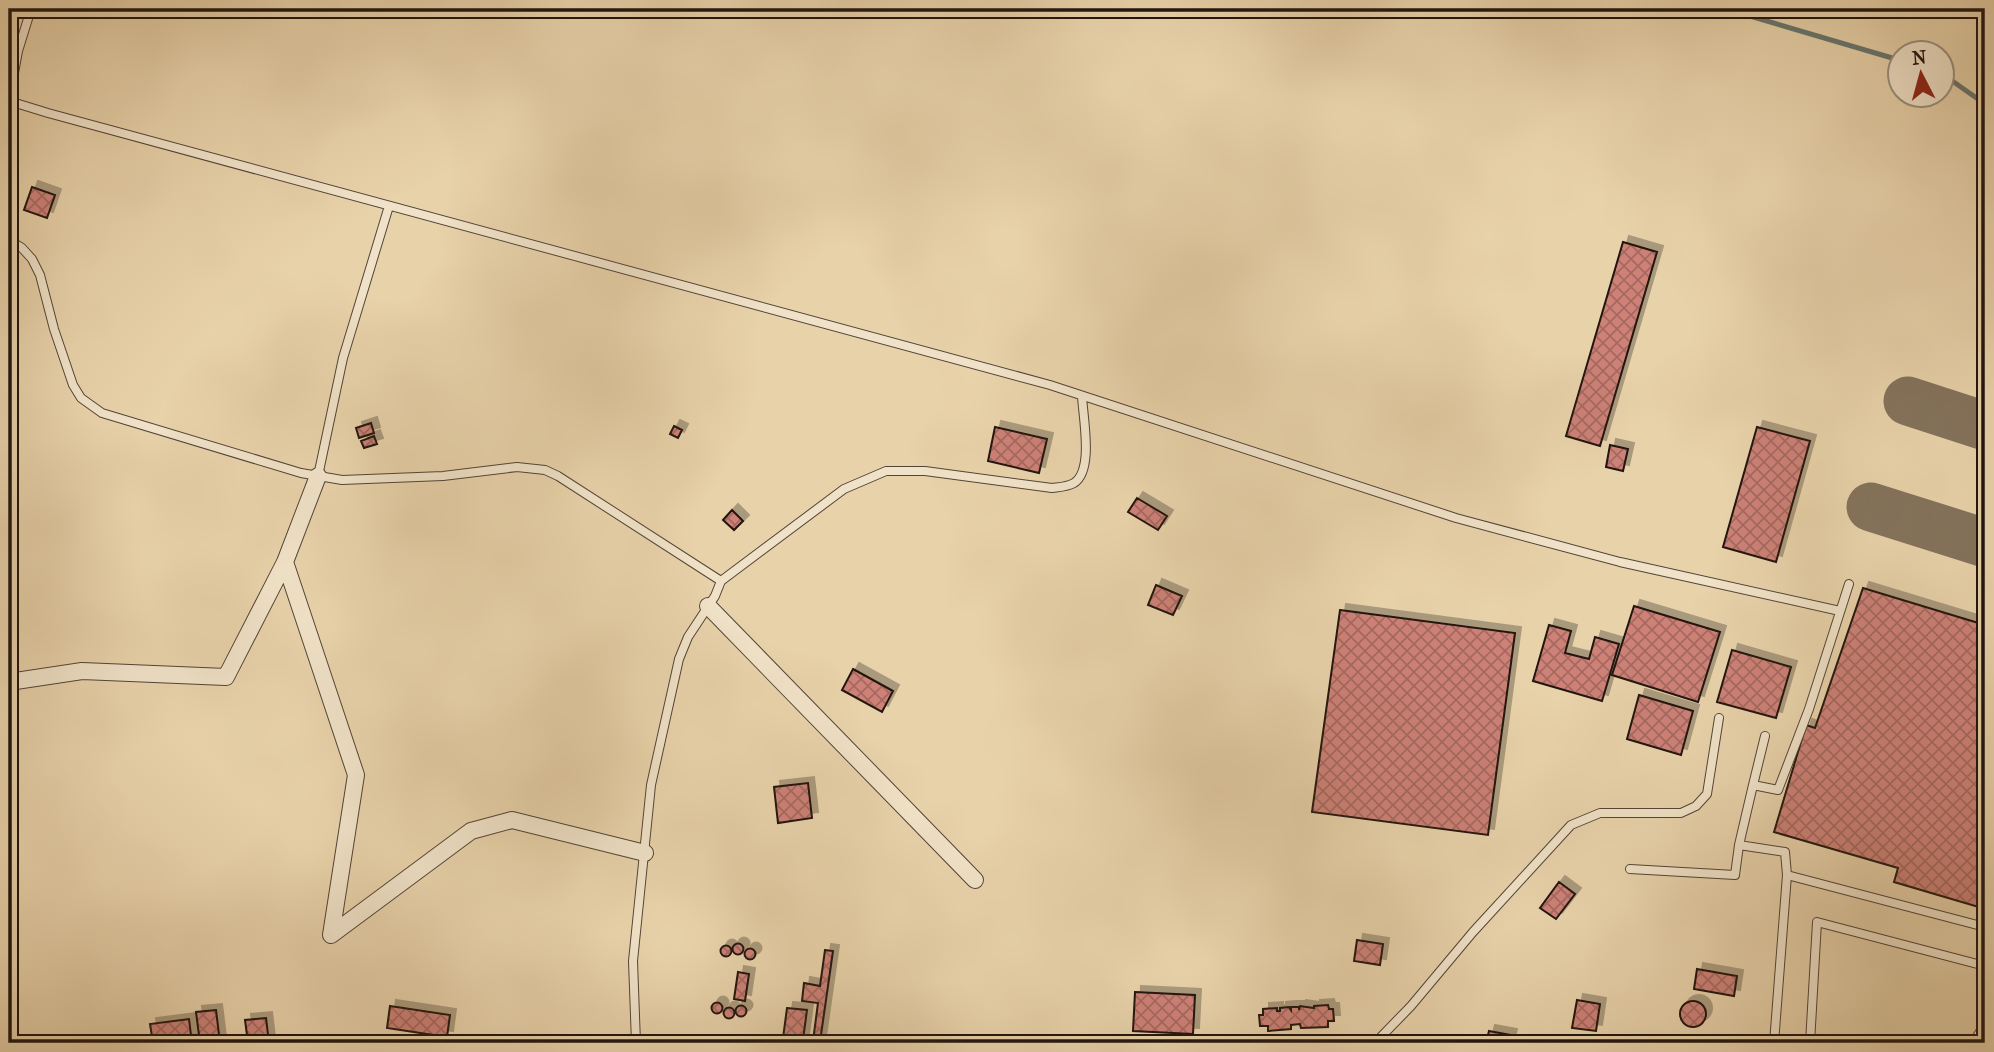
<svg xmlns="http://www.w3.org/2000/svg" width="1994" height="1052" font-family="'IM FELL French Canon',serif">
  <style>
    .lines { fill: none; stroke-linecap: round; stroke-linejoin: round }
    .stream { stroke: #68766e; stroke-width: 5 }
    .taxiway { stroke: #84735c; stroke-width: 49 }
    .building { fill: url(#building-cross-hatch); stroke: #21140f; stroke-width: 2; filter: url(#shadow) }
    .lane-casing { stroke: #534436; stroke-width: 10 }
    .street-casing { stroke: #534436; stroke-width: 18 }
    .lane { stroke: #f0e2c8; stroke-width: 8 }
    .street { stroke: #f0e2c8; stroke-width: 16 }
  </style>
  <defs>
    <pattern id="building-cross-hatch" width="8" height="8" patternUnits="userSpaceOnUse" patternTransform="scale(1.75)"><rect width="8" height="8" fill="#cd8177"/><path d="M0 0l8 8M0 8l8-8" fill="none" stroke="#a66860"/></pattern>
    <filter id="shadow"><feDropShadow dx="6" dy="-6" stdDeviation="0" flood-color="#0004"/></filter>
  </defs>
  <rect width="100%" height="100%" fill="#e8d2aa"/>
  <filter id="stains"><feTurbulence type="fractalNoise" baseFrequency=".00286" numOctaves="4"/><feColorMatrix values="0 0 0 0 .2 0 0 0 0 .09 0 0 0 0 .02 0 0 0 .5 -.17"/></filter>
  <radialGradient id="worn" r=".72"><stop offset=".6" stop-color="#630" stop-opacity="0"/><stop offset="1" stop-color="#630" stop-opacity=".3"/></radialGradient>
  <g class="lines">
    <path class="stream" d="M 1726,9 L 1899,60
      M 1941,73 L 1985,104"/>
    <path class="taxiway" d="M 1908,401 L 1985,426
      M 1871,507 L 1985,543"/>
  </g>
  <path class="building" d="M 32,187 L 55,195 L 47,218 L 24,210 Z
    M 1623,242 L 1657,252 L 1600,446 L 1566,436 Z
    M 371,423 L 374,433 L 359,438 L 356,428 Z
    M 674,426 L 682,430 L 678,438 L 670,434 Z
    M 995,427 L 1047,439 L 1039,473 L 988,461 Z
    M 1757,427 L 1810,441 L 1776,562 L 1723,547 Z
    M 374,436 L 377,444 L 364,448 L 361,441 Z
    M 1610,445 L 1628,449 L 1623,471 L 1606,467 Z
    M 1137,498 L 1167,516 L 1158,530 L 1128,512 Z
    M 732,510 L 743,521 L 734,530 L 723,520 Z
    M 1156,585 L 1182,596 L 1173,615 L 1148,605 Z
    M 1863,588 L 1985,625 L 1985,897 L 1982,908 L 1894,882 L 1898,868 L 1774,832 L 1806,725 L 1815,728 Z
    M 1634,606 L 1720,632 L 1698,702 L 1612,675 Z
    M 1340,610 L 1515,633 L 1488,835 L 1312,812 Z
    M 1549,625 L 1571,631 L 1565,653 L 1589,659 L 1595,637 L 1619,644 L 1602,701 L 1533,681 Z
    M 1732,650 L 1791,667 L 1776,718 L 1717,702 Z
    M 853,669 L 893,691 L 882,712 L 842,690 Z
    M 1639,695 L 1693,711 L 1681,755 L 1627,739 Z
    M 808,783 L 812,818 L 778,823 L 774,787 Z
    M 1559,882 L 1575,894 L 1556,919 L 1540,908 Z
    M 1357,940 L 1383,944 L 1380,965 L 1354,961 Z
    M732.5 949a5.5 5.5 0 1 1 11 0a5.5 5.5 0 1 1-11 0Z
    M720.5 951a5.5 5.5 0 1 1 11 0a5.5 5.5 0 1 1-11 0Z
    M744.5 954a5.5 5.5 0 1 1 11 0a5.5 5.5 0 1 1-11 0Z
    M 825,950 L 833,951 L 820,1042 L 813,1041 L 818,1003 L 802,1001 L 804,983 L 820,986 Z
    M 1697,969 L 1737,976 L 1734,996 L 1694,989 Z
    M 738,972 L 749,974 L 745,1001 L 734,999 Z
    M 1135,992 L 1195,995 L 1193,1034 L 1133,1031 Z
    M 1577,1000 L 1600,1004 L 1596,1031 L 1572,1028 Z
    M1680 1014a13 13 0 1 1 26 0a13 13 0 1 1-26 0Z
    M711.5 1008a5.5 5.5 0 1 1 11 0a5.5 5.5 0 1 1-11 0Z
    M 1328,1005 L 1329,1009 L 1333,1009 L 1334,1021 L 1328,1021 L 1328,1027 L 1301,1028 L 1300,1024 L 1291,1025 L 1291,1029 L 1268,1031 L 1268,1026 L 1260,1026 L 1259,1015 L 1263,1015 L 1263,1009 L 1277,1008 L 1277,1011 L 1280,1011 L 1280,1008 L 1289,1007 L 1291,1010 L 1291,1007 L 1299,1007 L 1299,1010 L 1300,1006 L 1314,1008 L 1314,1006 Z
    M735.5 1011a5.5 5.5 0 1 1 11 0a5.5 5.5 0 1 1-11 0Z
    M 390,1006 L 450,1015 L 447,1037 L 387,1028 Z
    M723.5 1013a5.5 5.5 0 1 1 11 0a5.5 5.5 0 1 1-11 0Z
    M 787,1008 L 807,1010 L 803,1040 L 783,1038 Z
    M 216,1010 L 220,1043 L 200,1043 L 196,1012 Z
    M 266,1018 L 269,1043 L 248,1043 L 245,1020 Z
    M 189,1019 L 192,1043 L 153,1043 L 150,1024 Z
    M 1489,1031 L 1511,1035 L 1509,1043 L 1486,1043 Z"/>
  <g class="lines">
    <defs>
      <path id="lane" d="M 9,100 L 18,51 L 31,9
        M 9,101 L 48,113 L 1050,385 L 1456,518 L 1620,562 L 1840,611
        M 9,240 L 22,248 L 32,259 L 40,275 L 54,329 L 73,385 L 81,398 L 102,413 L 301,473 L 342,480 L 443,476 L 517,467 L 545,470 L 558,476 L 721,581 L 844,489 L 886,471 L 925,471 L 1052,488 C 1060,487 1067,487 1074,483 C 1094,470 1083,418 1082,396
        M 318,476 L 343,358 L 389,206
        M 1753,785 L 1765,736
        M 1630,869 L 1735,875 L 1739,845
        M 1787,875 L 1785,852 L 1739,845 L 1753,785 L 1778,790 L 1809,709 L 1849,584
        M 636,1043 L 633,961 L 651,785 L 679,659 L 688,637 L 715,596 L 721,581
        M 1375,1043 L 1411,1006 L 1473,932 L 1571,825 L 1600,813 L 1681,813 L 1696,806 L 1707,794 L 1719,718
        M 1774,1043 L 1787,875 L 1985,927
        M 1810,1043 L 1817,922 L 1985,966
        M 1973,1043 L 1985,1024"/>
      <path id="street" d="M 318,476 L 285,562 L 356,775 L 331,935 L 471,831 L 512,820 L 645,853
        M 708,606 L 975,880
        M 9,682 L 82,671 L 226,677 L 285,562"/>
    </defs>
    <use href="#lane" class="lane-casing"/>
    <use href="#street" class="street-casing"/>
    <use href="#lane" class="lane"/>
    <use href="#street" class="street"/>
  </g>
  <rect width="1994" height="1052" fill="none" stroke="#e8d2aa" stroke-width="35"/>
  <rect x="10" y="10" width="1973" height="1031" fill="none" stroke="#21140f" stroke-width="3.5"/>
  <rect x="18" y="18" width="1959" height="1017" fill="none" stroke="#21140f" stroke-width="2"/>
  <g transform="translate(1921 74) rotate(354)"><circle r="33" fill="#f0e2c8" stroke="#9d907e" stroke-width="2"/>
  <path d="M0-5L12 26L0 18L-12 26Z" fill="#8f2418"/>
  <text y="-10" font-size="19" font-weight="bold" text-anchor="middle" fill="#21140f">N</text>
  </g>
  <rect width="100%" height="100%" filter="url(#stains)"/>
  <rect width="100%" height="100%" fill="url(#worn)"/>
</svg>
